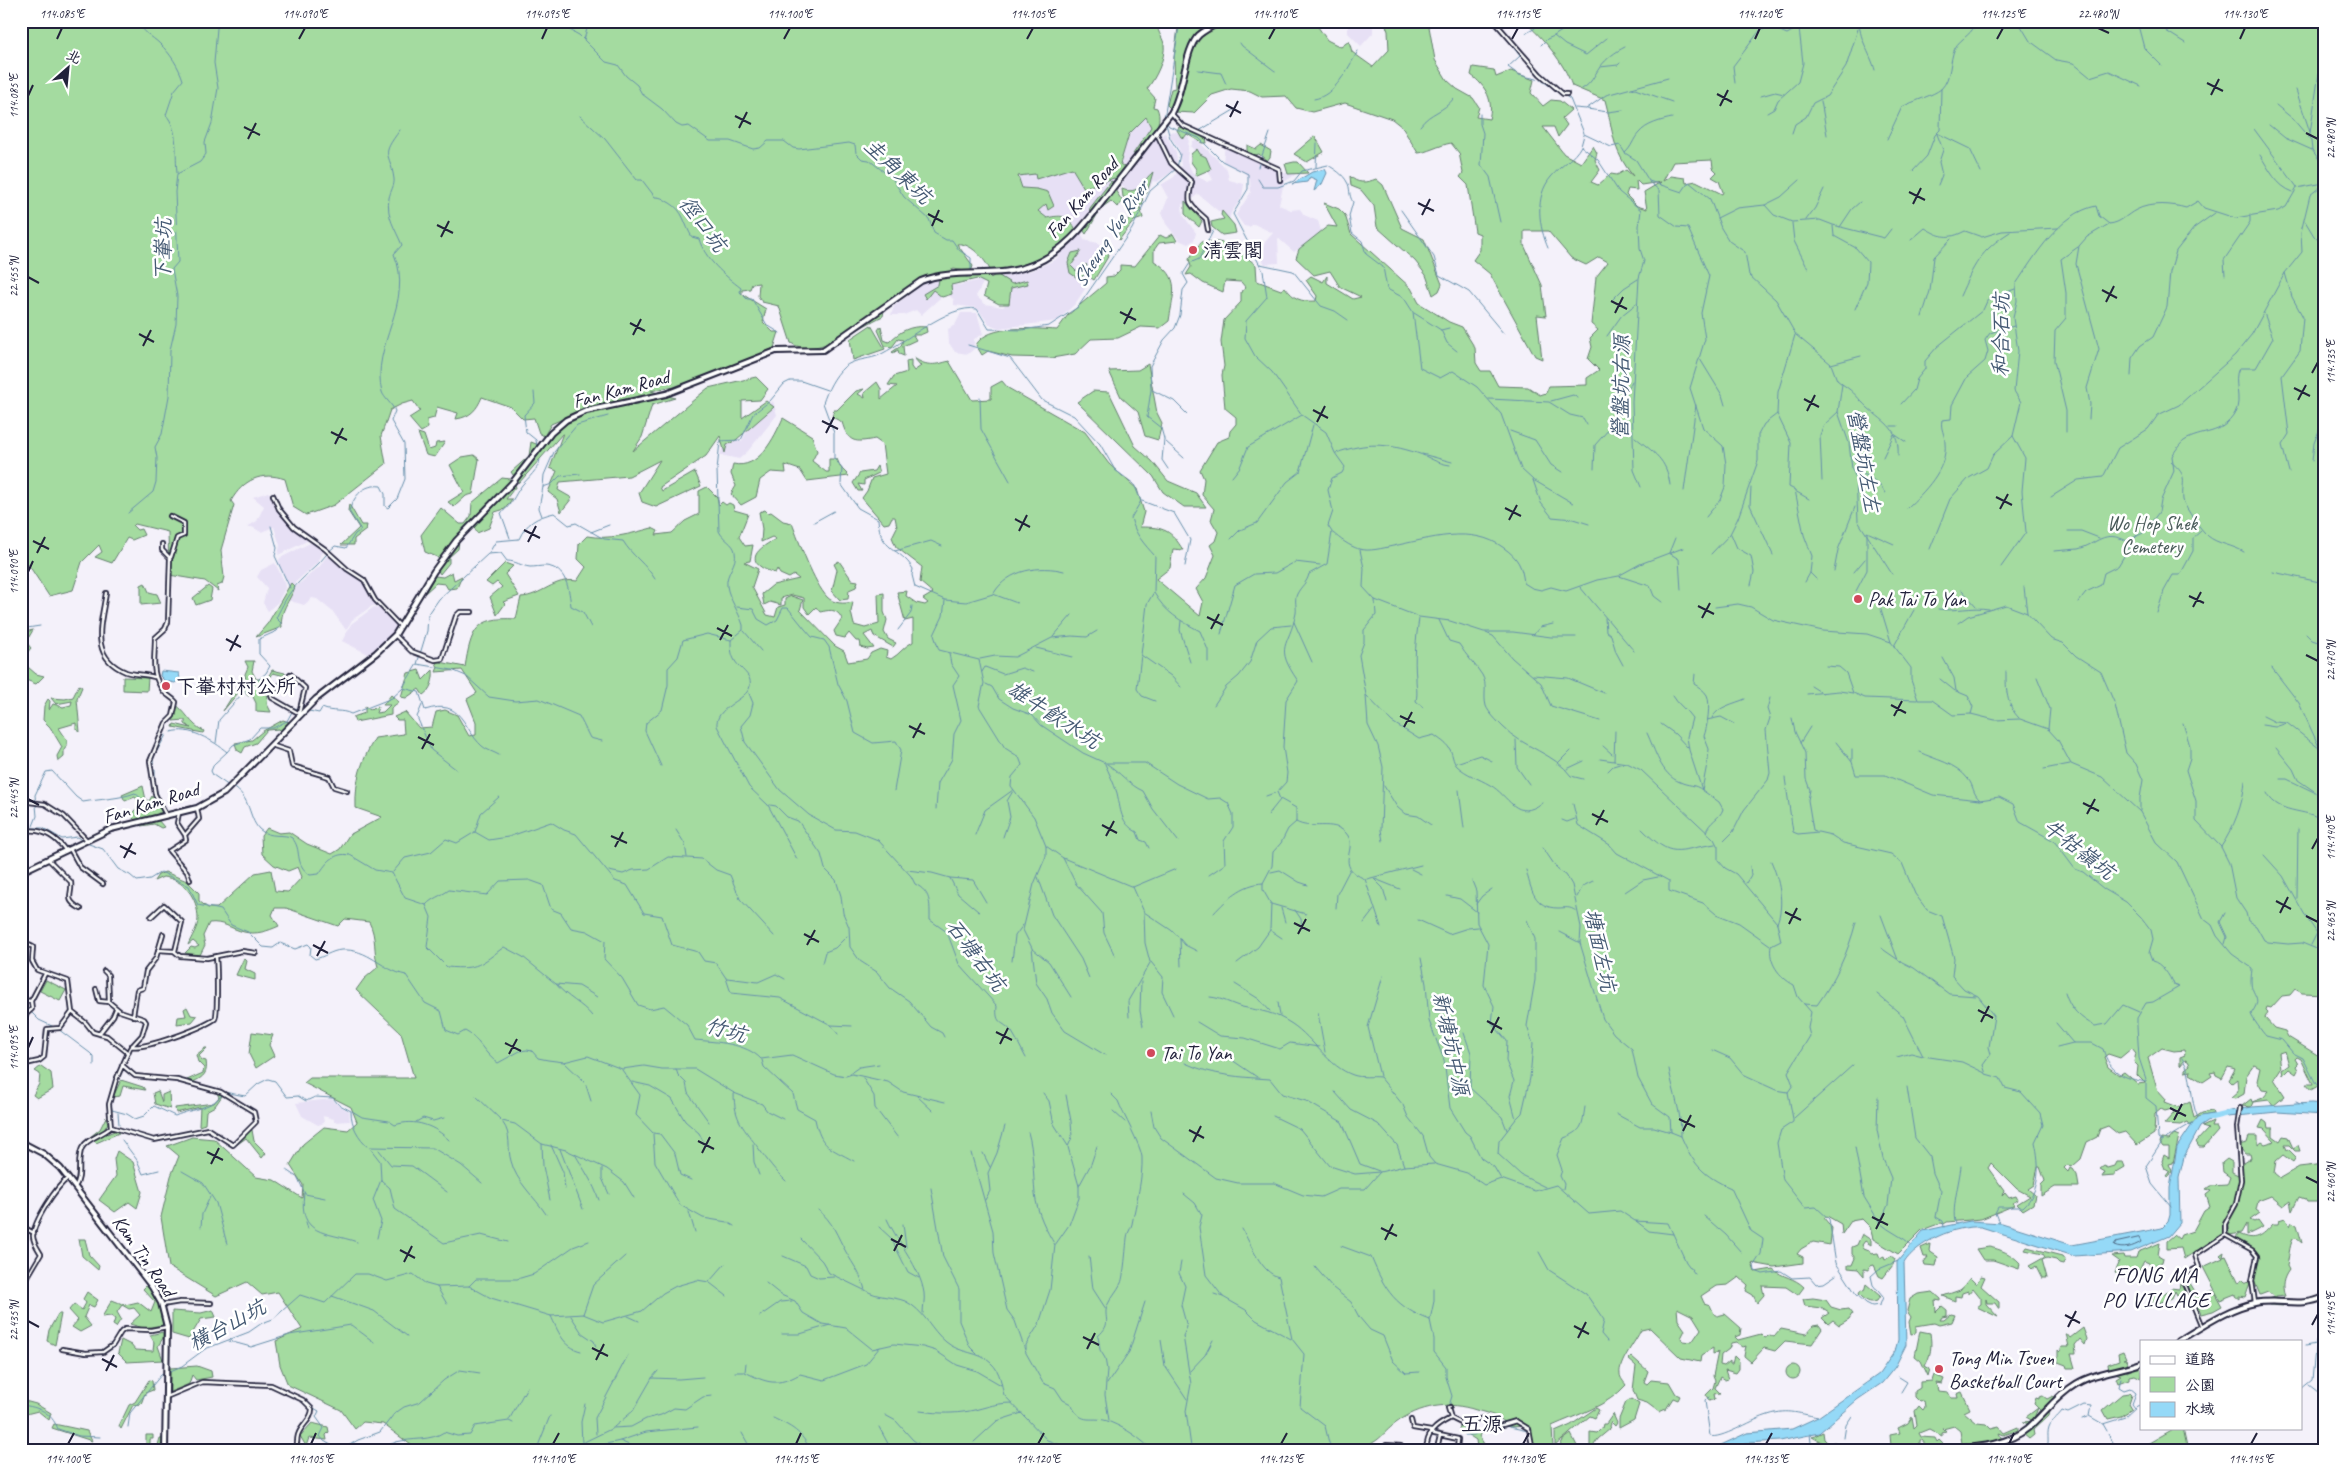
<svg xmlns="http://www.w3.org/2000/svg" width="2345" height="1472" font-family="Caveat,'LXGW WenKai TC',sans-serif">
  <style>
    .built { fill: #e7e0f5 }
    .green { fill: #a4dba0; stroke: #637e6e; fill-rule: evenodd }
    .water { fill: #95d9f7; stroke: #6790ac }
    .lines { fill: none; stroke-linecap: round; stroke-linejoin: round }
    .shore { stroke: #506b86; stroke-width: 1 }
    .stream { stroke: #6790ac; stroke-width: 1 }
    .river { stroke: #95d9f7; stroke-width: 5 }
    .minor-casing { stroke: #22223b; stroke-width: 6 }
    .secondary-casing { stroke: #22223b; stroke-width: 8 }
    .minor { stroke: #fff; stroke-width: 2.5 }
    .secondary { stroke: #fff; stroke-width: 4 }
    .ticks { fill: none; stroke: #22223b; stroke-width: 2 }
    .poi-dot { fill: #d1495b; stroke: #fff; stroke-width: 2 }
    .labels { text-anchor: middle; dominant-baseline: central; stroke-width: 5; stroke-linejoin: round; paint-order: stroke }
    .street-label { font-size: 20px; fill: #22223b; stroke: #fff }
    .poi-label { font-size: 20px; fill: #22223b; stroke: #fff; text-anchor: start }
    .park-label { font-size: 20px; fill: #495a59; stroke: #fff }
    .water-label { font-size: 21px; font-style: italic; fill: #445973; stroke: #fff }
    .neighbourhood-label { font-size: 21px; fill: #22223b; stroke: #fff }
    .quarter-label { font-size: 22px; letter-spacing: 1px; fill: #22223b; stroke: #fff }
    .neatline { fill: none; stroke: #22223b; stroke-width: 2 }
    .ticks-label { font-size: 12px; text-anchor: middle; fill: #22223b }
  </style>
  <rect width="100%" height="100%" fill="#f4f1fa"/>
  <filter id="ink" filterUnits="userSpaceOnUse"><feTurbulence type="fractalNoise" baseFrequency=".02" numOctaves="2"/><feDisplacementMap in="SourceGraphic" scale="10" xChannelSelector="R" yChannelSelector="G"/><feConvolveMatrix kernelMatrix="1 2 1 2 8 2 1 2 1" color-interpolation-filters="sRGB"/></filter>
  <g filter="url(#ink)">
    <path class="built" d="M 1348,21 L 1373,23 L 1373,33 L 1361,46 L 1348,33 Z
      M 1145,117 L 1157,126 L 1125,168 L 1120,164 L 1129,135 Z
      M 1173,131 L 1189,137 L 1187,161 L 1192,172 L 1207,182 L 1213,180 L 1203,160 L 1191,147 L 1193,141 L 1197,140 L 1227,169 L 1229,180 L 1244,184 L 1242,197 L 1231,213 L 1229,220 L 1198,194 L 1186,204 L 1182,204 L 1183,215 L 1196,233 L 1194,240 L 1188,244 L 1179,240 L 1166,224 L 1162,213 L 1168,198 L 1161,185 L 1174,177 L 1181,166 L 1179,149 L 1168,133 Z
      M 1165,133 L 1176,152 L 1177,161 L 1175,165 L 1160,136 Z
      M 1156,136 L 1166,161 L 1174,170 L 1157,182 L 1153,181 L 1149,189 L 1139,183 L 1138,190 L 1128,193 L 1121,184 Z
      M 1225,143 L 1280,169 L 1281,173 L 1298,173 L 1284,182 L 1279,205 L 1291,210 L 1300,209 L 1304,215 L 1318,221 L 1322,234 L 1294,252 L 1278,238 L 1279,263 L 1265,264 L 1260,256 L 1265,242 L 1273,233 L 1254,224 L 1249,227 L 1244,226 L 1236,215 L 1251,192 L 1250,181 L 1245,173 L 1223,162 Z
      M 1072,168 L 1116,179 L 1075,229 L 1073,222 L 1057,215 L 1047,218 L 1037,211 L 1047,204 L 1053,206 L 1037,189 L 1022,188 L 1017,175 L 1030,172 L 1035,173 L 1036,178 Z
      M 1081,232 L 1084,240 L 1098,243 L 1104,249 L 1091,280 L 1075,304 L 1057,321 L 999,328 L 989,324 L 977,308 L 954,305 L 954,300 L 948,294 L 940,298 L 921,315 L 916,310 L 904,315 L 891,315 L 894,306 L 920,286 L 936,279 L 959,285 L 985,279 L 976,296 L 985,304 L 1003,307 L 1011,298 L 993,276 L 1030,271 L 1055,260 Z
      M 961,313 L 977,313 L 983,334 L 974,339 L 974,349 L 968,354 L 955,352 L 949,343 L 948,329 L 955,325 Z
      M 773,401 L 777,415 L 748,451 L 739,459 L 720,455 L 725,441 L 742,441 L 752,420 Z
      M 268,492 L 272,495 L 278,509 L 293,528 L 309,540 L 278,555 L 280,545 L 274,527 L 261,532 L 252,527 L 247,527 L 257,521 L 264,506 L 253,497 Z
      M 312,542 L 324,550 L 317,563 L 290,587 L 278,563 L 280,558 Z
      M 328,554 L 346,570 L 363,581 L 378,605 L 372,606 L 352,620 L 346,630 L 333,612 L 317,599 L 312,598 L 304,605 L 287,600 L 292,590 L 320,566 Z
      M 275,563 L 284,581 L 285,588 L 278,602 L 268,611 L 263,603 L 267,588 L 257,577 L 261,570 Z
      M 374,607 L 380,608 L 398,626 L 389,639 L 370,655 L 342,641 L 351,624 Z
      M 332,1099 L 338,1105 L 349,1111 L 350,1121 L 334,1122 L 334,1119 L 323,1116 L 324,1123 L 318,1125 L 302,1116 L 297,1105 L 296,1103 Z"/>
    <path class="green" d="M 21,21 L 1158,21 C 1156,32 1162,35 1164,44 C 1166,58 1155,79 1147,89 L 1155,98 L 1153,107 L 1157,108 C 1165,126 1147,140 1136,154 L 1133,154 L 1151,127 L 1146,117 L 1129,134 L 1120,164 L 1127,169 L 1118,181 L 1114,178 L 1084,188 L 1072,168 L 1036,179 L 1035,174 L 1018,176 L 1022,188 L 1037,189 L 1048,192 L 1054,206 L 1048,210 L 1046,204 L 1038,211 L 1047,218 C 1062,214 1071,216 1076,231 C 1042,261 1035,264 990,270 C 985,259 970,242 957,244 L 973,266 L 971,272 L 954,269 L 947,272 L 967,277 L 983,269 L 991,278 L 996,274 L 1012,284 L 1027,280 L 1028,284 L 1011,288 L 1009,304 L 999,304 L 984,296 L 987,284 L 977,279 L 951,285 L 952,294 L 942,297 L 933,290 L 926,299 L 923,294 L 938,285 L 940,274 C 914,280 905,288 885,305 L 883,316 C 860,326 815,360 791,343 L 779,306 L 762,302 L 758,296 L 759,283 L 752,284 L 750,289 L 742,290 L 742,294 L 766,309 L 763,322 L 773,332 L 779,332 L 774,348 L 679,389 L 669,387 L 651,391 L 675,398 L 652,405 L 642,437 L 633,451 L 708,388 L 756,377 L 768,389 L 760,400 L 742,401 L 742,418 L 766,401 L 774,407 L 736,440 L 727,445 L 725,453 L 720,436 L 706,456 L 660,487 L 662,491 L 695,472 L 701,486 L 656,507 L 642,502 L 639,493 L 660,460 L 629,476 L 560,482 L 558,490 L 572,498 L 561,512 L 557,499 L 548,492 L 557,471 L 550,468 L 563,433 L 519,483 L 511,472 L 529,456 L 531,442 L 544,447 L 561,426 L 582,415 L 586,409 L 551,424 L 544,436 L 539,433 L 534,418 L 523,419 L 511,407 L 482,397 C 477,409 471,417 456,419 L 458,413 L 437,407 L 434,418 L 427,420 L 428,428 L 421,432 L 409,418 L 420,411 L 413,401 L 402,404 L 390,410 L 381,436 L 386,464 L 334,505 L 306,515 L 293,507 L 285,479 C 261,471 243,480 231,501 L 234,505 L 221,550 L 224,577 L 222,584 L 217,586 L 218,591 L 205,581 L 169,575 L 168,532 L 135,524 L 133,526 L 137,530 L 141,529 L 144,535 L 132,540 L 127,538 L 112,563 L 95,557 L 102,552 L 99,545 L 82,562 L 73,590 L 49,596 L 28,564 L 21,562 Z
      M 1187,21 L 1314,21 L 1327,40 L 1341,47 L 1349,41 L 1352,52 L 1373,67 L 1389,50 L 1388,31 L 1384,21 L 1428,21 L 1435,60 L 1447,80 L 1457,89 L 1473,98 L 1479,107 L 1476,117 L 1489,119 C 1494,101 1486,86 1471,75 L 1473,67 L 1494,70 L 1496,77 L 1511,71 L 1534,80 L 1531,93 L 1543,106 L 1551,100 L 1560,101 L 1571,110 L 1562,118 L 1567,125 L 1558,137 L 1554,127 L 1543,127 L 1564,154 L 1581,163 L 1593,146 L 1597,153 L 1595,160 L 1600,170 L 1591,182 L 1598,185 L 1611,174 L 1617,175 L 1626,170 L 1633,176 C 1611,148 1614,133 1605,100 L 1572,86 C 1564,62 1543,38 1524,21 L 2324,21 L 2324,994 L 2302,993 L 2295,989 L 2290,995 L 2282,996 L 2271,1008 L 2267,1007 L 2266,1010 L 2268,1012 L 2265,1018 L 2274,1028 L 2285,1031 L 2288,1037 L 2324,1059 L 2324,1092 L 2318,1086 L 2311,1090 L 2306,1084 L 2313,1084 L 2301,1059 L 2297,1057 L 2295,1059 L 2298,1064 L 2296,1066 L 2298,1070 L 2296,1074 L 2289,1069 L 2283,1075 L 2282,1070 L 2289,1065 L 2285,1051 L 2279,1053 L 2281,1068 L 2274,1079 L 2285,1096 L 2273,1106 L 2269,1100 L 2253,1102 L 2251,1107 L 2242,1106 L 2251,1099 L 2252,1102 L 2263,1098 L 2269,1091 L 2262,1090 L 2257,1081 L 2260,1068 L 2254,1065 L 2246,1076 L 2244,1094 L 2235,1099 L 2231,1098 L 2238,1092 L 2237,1079 L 2232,1083 L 2229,1080 L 2235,1069 L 2228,1067 L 2222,1078 L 2216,1075 L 2215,1072 L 2210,1073 L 2212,1076 L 2203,1082 L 2190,1074 L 2191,1071 L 2185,1072 L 2185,1069 L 2190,1065 L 2188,1061 L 2185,1060 L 2180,1066 L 2180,1057 L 2185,1055 L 2184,1050 L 2174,1051 L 2162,1048 L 2148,1058 L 2157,1089 L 2166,1099 L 2165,1102 L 2178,1107 L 2190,1101 L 2194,1118 L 2202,1113 L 2212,1111 L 2213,1114 L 2198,1117 L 2191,1126 L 2188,1122 L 2181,1125 L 2164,1124 L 2174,1113 L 2172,1109 L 2165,1111 L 2161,1109 L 2155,1114 L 2154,1134 L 2137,1145 L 2125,1132 L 2118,1134 L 2108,1126 L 2100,1129 L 2097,1137 L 2087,1142 L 2081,1159 L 2073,1166 L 2067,1165 L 2064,1168 L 2068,1172 L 2070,1168 L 2073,1169 L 2077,1175 L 2079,1187 L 2055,1187 L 2041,1196 L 2041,1185 L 2045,1181 L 2040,1167 L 2038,1167 L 2034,1185 L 2028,1189 L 2035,1195 L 2033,1204 L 2023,1210 L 2017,1204 L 2030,1196 L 2017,1189 L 1991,1163 L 1988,1168 L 2004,1190 L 2002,1196 L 2005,1193 L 2009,1198 L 2016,1196 L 2018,1200 L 2012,1203 L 2015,1205 L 1981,1219 L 1947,1222 L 1944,1224 L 1941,1223 L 1922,1230 L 1898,1254 L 1873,1239 L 1870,1227 L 1862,1219 L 1851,1221 L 1842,1234 L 1841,1224 L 1827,1216 L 1824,1218 L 1832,1228 L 1830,1245 L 1813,1242 L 1801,1249 L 1797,1254 L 1803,1257 L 1803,1263 L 1774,1267 L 1752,1263 L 1755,1272 L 1773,1269 C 1783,1278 1794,1277 1804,1287 L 1798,1295 L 1786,1287 L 1762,1286 L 1764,1295 L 1757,1303 L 1753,1295 L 1746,1291 L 1748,1285 L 1739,1277 L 1728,1285 L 1716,1286 L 1701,1296 L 1704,1303 L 1710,1305 L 1714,1314 L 1717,1316 L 1725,1314 L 1741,1328 L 1740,1335 L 1735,1337 L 1738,1340 L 1761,1334 L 1765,1338 L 1770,1335 L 1774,1337 L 1781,1329 L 1806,1334 L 1813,1326 L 1819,1325 L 1822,1329 L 1812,1344 L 1785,1341 L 1775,1351 L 1764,1348 L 1751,1362 L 1744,1356 L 1746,1346 L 1743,1347 L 1736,1342 L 1731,1343 L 1729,1349 L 1721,1355 L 1720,1365 L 1724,1366 L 1730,1361 L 1730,1364 L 1732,1364 L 1734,1356 L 1739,1361 L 1739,1369 L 1736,1373 L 1725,1370 L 1728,1379 L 1725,1380 L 1720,1377 L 1715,1388 L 1720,1393 L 1714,1394 L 1715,1399 L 1709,1401 L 1706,1395 L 1713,1388 L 1715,1381 L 1713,1376 L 1718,1352 L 1713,1354 L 1713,1348 L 1701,1355 L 1700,1362 L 1681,1358 L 1650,1328 L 1641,1330 C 1636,1341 1618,1363 1620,1374 C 1620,1378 1624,1382 1626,1385 C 1608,1406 1576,1415 1552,1426 L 1553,1448 L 1559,1448 L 1563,1440 L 1571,1434 L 1579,1450 L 1576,1451 L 1534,1451 L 1529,1426 L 1509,1427 C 1501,1416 1490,1414 1476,1410 C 1449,1401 1420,1405 1396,1423 C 1380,1435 1381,1442 1359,1448 L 1359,1451 L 395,1451 L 411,1445 L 383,1424 L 363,1422 L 355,1429 L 341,1410 L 288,1385 L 280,1365 L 276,1341 L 302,1329 L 278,1292 L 262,1295 L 247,1282 L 216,1296 L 169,1267 L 161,1217 L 171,1176 L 179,1156 L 167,1146 L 192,1137 L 214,1139 L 256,1177 L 274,1180 L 302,1198 L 303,1185 L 290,1165 L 303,1144 L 324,1127 L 348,1130 L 357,1122 L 351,1107 L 304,1083 L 310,1078 L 414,1078 L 401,1033 L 356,990 L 364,979 L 378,967 C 373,951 377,937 369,922 L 345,919 L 338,926 L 286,908 L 275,908 L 272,915 L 279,926 C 268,931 256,935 244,932 C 231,929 223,921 209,923 L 203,936 L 205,945 L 200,955 L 185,953 L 191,947 L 195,948 L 199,946 L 193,941 L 188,945 C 191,937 198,928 198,919 C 198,898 184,879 163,877 L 154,881 L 158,875 L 165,872 L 187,881 L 199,893 L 199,901 L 208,908 L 217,908 L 255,873 L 271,870 L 275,891 L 288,892 L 302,877 L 298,867 L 288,871 L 274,865 L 262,854 L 261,836 L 267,828 L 279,833 L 289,832 L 307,844 L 332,854 L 340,849 L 349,835 L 382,817 L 356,808 C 355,779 361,762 375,738 L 404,734 L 403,720 L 397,720 L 394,717 L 405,712 L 419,728 L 432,727 L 436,712 L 445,710 L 457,715 L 469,736 L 476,735 L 476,722 L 467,699 L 477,693 L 462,670 L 436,672 L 438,667 L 435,661 L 465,667 C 471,631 475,616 516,619 L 521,597 C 542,596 554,577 577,581 L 586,567 L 578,559 L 579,544 L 587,536 C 609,540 630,534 652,528 L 658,531 L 656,535 L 672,533 L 685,521 L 699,514 L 699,491 L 707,487 L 717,497 L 719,505 L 722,502 L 726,505 L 729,503 L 733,505 L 734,510 L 748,514 L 739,537 L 745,546 L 753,545 L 750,561 L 744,562 L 758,569 L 752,587 L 767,615 L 775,617 L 778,607 L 785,605 L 785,599 L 791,596 L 803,600 L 800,610 L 835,646 L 844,651 L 848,662 L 867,659 L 871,653 L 880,649 L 887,651 L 886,657 L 891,659 C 900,654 904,646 913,642 L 913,619 L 905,621 L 897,592 L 907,591 L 906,596 L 916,603 L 925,605 L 928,603 L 923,599 L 933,593 L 920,582 L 922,567 L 896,547 L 892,537 L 897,527 L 895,517 L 892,517 L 889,523 L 884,524 L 862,498 L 867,491 L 872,478 L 886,474 L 882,444 L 875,439 C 855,443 848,443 842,422 L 832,417 L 834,410 L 837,410 L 856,391 L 864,389 L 858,394 L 865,398 L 864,393 L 877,382 L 881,389 L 881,399 L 897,386 L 888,385 L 894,376 L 907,372 L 906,361 L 911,360 L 911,367 L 914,371 L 921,366 L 914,358 C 927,367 936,365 949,361 L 972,400 L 991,399 L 991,387 L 1002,381 L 1008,388 L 1085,432 L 1109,464 L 1137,489 L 1144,512 L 1140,527 C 1164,527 1171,530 1183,550 L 1173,549 L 1170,568 L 1156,579 L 1200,616 L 1203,602 L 1196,589 L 1206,578 L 1215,555 L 1210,545 L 1215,541 L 1218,532 L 1211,520 L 1214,509 L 1202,495 L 1204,479 L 1200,470 L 1217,442 L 1229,437 L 1230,431 L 1236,424 L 1236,417 L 1225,408 L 1222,375 L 1224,366 L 1221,342 L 1224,320 L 1241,302 L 1241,292 L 1246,288 L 1241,282 L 1225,281 L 1223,292 L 1203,283 L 1191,274 L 1186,275 L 1191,267 L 1189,259 L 1201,242 C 1231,240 1234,247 1256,265 L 1257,281 L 1281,290 L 1285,287 C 1294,299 1300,302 1316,301 L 1317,296 L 1306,280 L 1311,276 L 1323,282 L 1327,276 L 1327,283 L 1353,299 L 1361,297 L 1340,287 L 1330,271 L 1314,275 L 1296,258 L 1299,249 L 1328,226 L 1337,227 L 1324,203 L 1339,209 L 1345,215 L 1351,234 L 1411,288 L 1419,303 L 1449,322 L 1462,327 L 1475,348 L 1476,363 L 1481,371 L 1490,371 L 1498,386 L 1528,387 L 1540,395 L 1546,393 L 1549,386 L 1587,385 L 1587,378 L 1599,370 L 1588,359 L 1592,347 L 1590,338 L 1598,330 L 1591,324 L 1596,277 L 1608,262 L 1599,257 L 1586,265 L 1571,258 L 1548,231 L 1524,231 L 1524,245 L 1542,285 L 1546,316 L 1537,315 L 1542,359 L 1535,356 L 1490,274 L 1473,260 L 1480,250 L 1480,234 L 1475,232 L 1468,185 L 1460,177 L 1463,173 L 1459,153 L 1451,143 C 1440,145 1425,153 1418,153 L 1402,127 L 1392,119 L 1345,103 L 1312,112 L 1296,108 L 1286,96 L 1262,97 L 1250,91 L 1231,89 L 1212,95 L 1194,113 L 1174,112 L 1167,105 L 1171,89 L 1175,88 L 1174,57 L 1178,28 ZM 1712,160 L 1713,168 L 1717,172 L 1712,177 L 1719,181 L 1723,192 L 1722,194 L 1696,181 L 1686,183 L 1685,178 L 1671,176 L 1663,181 L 1673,162 ZM 1636,180 L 1641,185 L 1661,182 L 1644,192 L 1647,209 L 1637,206 L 1626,195 L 1628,189 L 1637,190 ZM 2132,1048 L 2136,1053 L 2134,1062 L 2138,1066 L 2137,1075 L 2145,1083 L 2138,1084 L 2124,1072 L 2119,1075 L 2108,1067 L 2104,1057 L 2108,1054 L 2120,1058 ZM 1677,1308 L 1693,1316 L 1701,1329 L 1692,1342 L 1683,1341 L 1681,1338 L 1685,1330 L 1678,1320 Z
      M 1179,127 L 1193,132 L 1198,132 L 1197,135 L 1201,133 L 1203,138 L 1206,138 L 1207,143 L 1202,143 L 1187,134 L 1184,138 L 1181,137 L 1177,130 Z
      M 1315,136 L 1324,152 L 1307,162 L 1294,154 Z
      M 1247,145 L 1256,149 L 1261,145 L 1271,151 L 1270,157 L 1267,161 L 1259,154 L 1247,157 Z
      M 1197,149 L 1200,154 L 1206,157 L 1211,169 L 1195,176 L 1196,169 L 1191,162 L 1191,154 Z
      M 1294,162 L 1298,162 L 1308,173 L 1288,174 L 1285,164 Z
      M 1153,172 L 1147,193 L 1142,196 L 1143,205 L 1133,206 L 1128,199 L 1123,197 L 1122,189 C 1139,196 1142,181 1153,172 Z
      M 1350,176 C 1357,184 1366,183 1376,179 L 1383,185 L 1402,228 L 1424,239 L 1442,284 L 1439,291 L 1433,295 L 1426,275 L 1415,261 L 1377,227 L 1374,206 L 1361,190 L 1351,186 Z
      M 1111,181 L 1115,183 L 1115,190 L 1123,202 L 1117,207 L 1111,201 L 1101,208 L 1086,234 L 1080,225 L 1089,215 L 1090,208 Z
      M 1185,201 L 1202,221 L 1199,227 L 1185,214 Z
      M 1140,207 L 1143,218 L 1134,221 L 1119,240 L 1118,234 L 1135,210 Z
      M 1222,211 L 1234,225 L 1236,233 L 1222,235 L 1212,227 L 1211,222 L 1224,219 L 1221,215 Z
      M 1173,234 L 1177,241 L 1159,243 L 1154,250 L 1154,261 C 1182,277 1173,294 1169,321 L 1160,328 L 1141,327 L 1118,338 L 1091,339 L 1075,354 L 1052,358 L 1012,357 L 988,351 L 982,355 L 976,345 C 988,323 1036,329 1057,330 L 1068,315 L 1106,283 L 1106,277 L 1114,276 L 1120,270 L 1120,265 L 1135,266 L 1160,235 L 1166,238 Z
      M 1107,249 L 1109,255 L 1094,280 L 1085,274 L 1079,279 L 1070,273 L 1068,263 L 1072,253 L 1081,251 L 1071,266 L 1076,271 L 1084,269 L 1086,264 L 1089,272 L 1092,274 Z
      M 871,325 L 885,349 L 853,360 L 850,339 Z
      M 881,326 L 884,340 L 889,342 C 899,332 910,325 926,327 L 927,332 L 920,335 L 913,335 L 916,340 L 903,346 L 904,356 L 899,354 L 898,350 L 893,353 L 892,352 L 901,346 L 903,340 L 898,339 L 892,347 L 885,346 L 878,330 Z
      M 1148,364 L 1157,413 L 1162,423 L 1158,440 L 1145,436 L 1138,412 L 1121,397 L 1109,371 L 1138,370 Z
      M 1093,391 L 1109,392 L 1135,446 L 1152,461 L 1168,481 L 1196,493 L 1206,507 L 1184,507 L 1163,492 L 1153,476 L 1077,402 Z
      M 783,418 L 812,436 L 817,451 L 812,461 L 826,472 L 829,472 L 829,459 L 837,459 L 841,468 L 849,476 L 807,481 L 800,470 L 785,465 L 786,473 L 771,472 L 760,480 L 756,497 L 741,505 L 731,494 L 736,486 L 731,474 L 733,464 C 759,470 774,438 783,418 Z
      M 418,433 L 424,435 L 429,450 L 435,448 L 436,443 L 445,442 L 435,457 L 426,455 Z
      M 474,455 L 479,459 L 473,494 L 466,496 L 454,507 L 448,502 L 464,492 L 450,465 L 462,457 Z
      M 877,466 L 879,473 L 864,480 L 864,485 L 858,484 L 862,491 L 858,491 L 853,483 L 860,473 L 874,471 Z
      M 502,478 L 510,479 L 509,482 L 516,486 L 506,499 L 512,499 L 505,509 L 495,512 L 489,528 L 477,533 L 472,523 L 460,534 L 458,549 L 449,557 L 449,563 L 440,574 L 436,567 L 443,565 L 437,557 L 425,552 L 421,535 L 441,508 L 460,524 L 465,524 L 471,516 L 472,503 Z
      M 349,504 L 361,525 L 367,525 L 366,530 L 354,539 L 354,545 L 341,545 L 359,528 L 348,511 Z
      M 765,510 L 768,513 L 771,512 L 783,521 L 792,523 C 799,542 814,583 827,597 C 834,604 844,604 853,602 L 851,612 L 854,625 L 865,628 L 879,624 L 878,594 L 884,593 L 884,612 L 887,620 L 884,632 L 888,639 L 896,643 L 893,647 L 874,636 L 872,631 L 864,635 L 874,648 L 867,649 L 861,647 L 860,641 L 856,641 L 849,633 L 845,638 L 836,636 L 834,631 L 842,619 C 837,608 830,610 820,612 L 816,607 L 809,614 L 804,607 L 804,598 L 792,595 L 781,598 L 781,605 L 770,602 L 764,605 L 762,594 L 773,585 L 799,579 L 794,575 L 789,578 L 780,574 L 777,569 L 775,573 C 745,564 752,551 776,539 L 772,537 L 761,542 L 762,529 L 759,512 Z
      M 839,561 L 852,580 L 858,581 L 856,587 L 849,590 L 848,599 L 840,600 L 832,591 L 837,570 L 834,564 Z
      M 505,563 L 513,566 L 505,574 L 519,596 L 503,602 L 505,604 L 497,615 L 490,597 L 502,587 L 497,582 L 492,586 L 486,582 Z
      M 452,572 L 454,580 L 462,576 L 457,588 L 448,589 L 445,584 L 436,583 L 425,593 L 435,576 L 443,577 Z
      M 145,583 L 149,592 L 157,594 L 161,603 L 141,605 L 141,585 Z
      M 291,583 L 295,587 C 290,601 279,611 282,627 L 256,637 L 268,623 Z
      M 208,586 L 212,589 L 210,600 L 196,605 L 193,598 Z
      M 33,630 L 26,642 L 31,648 L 26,654 L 21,653 L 21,633 Z
      M 21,661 L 36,674 L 44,676 L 36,684 L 21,678 Z
      M 245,661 L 254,661 L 252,671 L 256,679 L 267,679 L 272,670 L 285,673 L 285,676 L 273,673 L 269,680 L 260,686 L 268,696 L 267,704 L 271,712 L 256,711 L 256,703 L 252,695 L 248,696 L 243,687 L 223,711 L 238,687 L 246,681 L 245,674 L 248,667 Z
      M 419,670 L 423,680 L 433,670 C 434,679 431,690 423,695 L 419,689 L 406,698 L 401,697 L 408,673 Z
      M 123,677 L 148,678 L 147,691 L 123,690 Z
      M 79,685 L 82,687 L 77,699 L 80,732 L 76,729 L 76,723 L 59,728 L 67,740 L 67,746 L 64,750 L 64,757 L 58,762 L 57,756 L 62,747 L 50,727 L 43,720 L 44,706 L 48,699 L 50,701 L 49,710 L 53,704 L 63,707 L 71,705 L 72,701 L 56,704 L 51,698 L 65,699 L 73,697 Z
      M 391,695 L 399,702 L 391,708 L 391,715 L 355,722 L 353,717 L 365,713 L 365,706 L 370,710 L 378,707 L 376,713 L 383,712 L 390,705 L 383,705 Z
      M 173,703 C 186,710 190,725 204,731 L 203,733 L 173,727 L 174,724 L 191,728 L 185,724 L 185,720 L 173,721 L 176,715 Z
      M 283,720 L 289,722 L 287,729 L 282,732 L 279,729 L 267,730 L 256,743 L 245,747 L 242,753 L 237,750 L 235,743 L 252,740 L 263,731 Z
      M 143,786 L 146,800 L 149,801 L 152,796 L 163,812 L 158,813 L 158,820 L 164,827 L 161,828 L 154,824 L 141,826 L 130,815 L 137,808 L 137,816 L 146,810 L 135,797 L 125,801 L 122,795 Z
      M 244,958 L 247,961 L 245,969 L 255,974 L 255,980 L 236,975 Z
      M 46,980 L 66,990 L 60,1001 L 40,991 Z
      M 187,1007 L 191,1015 L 197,1016 L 192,1022 L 177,1024 L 178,1017 L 186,1016 L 184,1009 Z
      M 252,1032 L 273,1035 L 269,1045 L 274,1056 L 256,1068 L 249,1054 Z
      M 205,1048 L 207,1048 L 199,1056 L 202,1060 L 206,1061 C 208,1073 204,1077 193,1082 L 187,1080 L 203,1073 L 204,1068 L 198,1062 L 196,1055 Z
      M 41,1066 L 51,1073 L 53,1089 L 37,1098 L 33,1095 L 39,1084 L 40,1074 L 35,1071 Z
      M 121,1080 L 143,1087 L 145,1090 L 123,1086 L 120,1096 L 113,1097 Z
      M 220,1090 L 222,1096 L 215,1106 L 206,1111 L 205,1124 L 199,1126 L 200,1107 L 176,1113 L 175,1108 L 214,1103 L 219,1097 L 217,1093 Z
      M 158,1091 L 162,1102 L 162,1095 L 169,1092 L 170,1109 L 155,1104 L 153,1093 Z
      M 106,1117 L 108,1123 L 105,1128 L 107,1134 L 117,1130 L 119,1133 L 96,1143 L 90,1137 L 100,1129 Z
      M 2263,1120 L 2267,1123 L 2268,1128 L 2273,1128 L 2273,1136 L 2280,1141 L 2283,1136 L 2288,1137 L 2293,1148 L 2298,1145 L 2300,1151 L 2295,1151 L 2289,1145 L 2284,1145 L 2286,1150 L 2288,1149 L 2296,1157 L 2293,1162 L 2283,1155 L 2276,1161 L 2274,1173 L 2280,1178 L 2299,1167 L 2324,1164 L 2324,1184 L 2319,1184 L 2320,1191 L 2323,1191 L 2324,1188 L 2324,1207 L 2321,1207 L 2321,1202 L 2307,1202 L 2305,1199 L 2299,1197 L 2292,1211 L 2290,1201 L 2283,1206 L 2271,1196 L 2258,1201 L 2256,1210 L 2260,1213 L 2250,1220 L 2254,1222 L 2258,1220 L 2263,1227 L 2247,1235 L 2247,1224 L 2242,1233 L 2229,1235 L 2227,1217 L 2222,1225 L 2224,1233 L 2184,1259 L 2181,1248 L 2167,1249 L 2167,1241 L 2174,1235 L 2179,1239 L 2181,1235 L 2193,1231 L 2204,1211 L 2210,1207 L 2206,1195 L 2211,1191 L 2206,1189 L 2210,1186 L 2227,1185 L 2230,1177 L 2223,1172 L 2222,1163 L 2227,1159 L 2232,1162 L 2232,1172 L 2238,1175 L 2238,1159 L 2239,1165 L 2243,1165 L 2243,1163 L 2251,1158 L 2250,1154 L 2245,1154 L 2238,1145 L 2247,1143 L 2249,1136 L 2258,1136 L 2258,1145 L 2262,1142 L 2265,1144 L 2275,1141 L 2264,1129 L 2259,1128 Z
      M 2213,1122 L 2211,1127 L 2216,1127 L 2218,1131 L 2204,1147 L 2199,1147 L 2196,1142 L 2208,1129 L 2202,1127 Z
      M 252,1130 L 254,1141 L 266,1153 L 262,1158 L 246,1138 L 235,1146 L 235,1141 L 244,1131 Z
      M 2174,1134 L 2179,1136 L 2173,1163 L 2169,1164 L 2172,1171 L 2169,1177 L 2167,1176 L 2170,1172 L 2165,1169 L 2162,1161 L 2164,1155 L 2169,1158 L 2169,1147 L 2163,1147 L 2160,1143 L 2161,1139 L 2169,1140 Z
      M 117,1151 L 133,1162 L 142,1192 L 137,1208 L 129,1202 L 115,1212 L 99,1200 L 116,1176 L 114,1159 Z
      M 2117,1162 L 2123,1162 L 2125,1167 L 2115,1173 L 2115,1176 L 2102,1177 L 2105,1172 L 2100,1169 L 2104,1166 L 2108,1168 L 2115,1166 Z
      M 2285,1218 L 2290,1226 L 2292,1222 L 2297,1225 L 2302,1243 L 2296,1238 L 2293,1239 C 2289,1247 2289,1257 2287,1266 L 2289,1270 C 2283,1278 2281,1287 2285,1296 L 2276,1297 L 2276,1299 L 2283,1300 L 2283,1306 L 2269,1305 L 2267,1302 L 2261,1301 L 2274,1297 L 2268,1292 L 2260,1295 L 2251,1273 L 2254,1267 L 2257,1267 L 2260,1258 L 2256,1250 L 2235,1239 L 2239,1234 C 2256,1242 2262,1236 2273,1224 L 2278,1224 L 2279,1220 Z
      M 1862,1234 L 1871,1240 L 1871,1245 L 1865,1241 L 1862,1245 L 1864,1248 L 1869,1250 L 1871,1254 L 1878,1253 L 1880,1258 L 1884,1256 L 1885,1260 L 1891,1256 L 1895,1259 L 1893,1265 L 1883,1278 L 1879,1276 L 1874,1265 L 1870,1266 L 1869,1270 L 1864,1269 L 1864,1276 L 1858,1269 L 1848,1268 L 1848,1265 L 1852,1265 L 1855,1258 L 1852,1254 L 1852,1247 L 1857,1245 Z
      M 79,1239 L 85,1239 L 89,1255 L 99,1266 L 98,1270 L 82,1256 Z
      M 2160,1243 L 2158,1255 L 2163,1258 L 2162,1262 L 2150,1267 L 2149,1263 L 2144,1261 L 2139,1271 L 2129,1272 L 2123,1276 L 2114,1273 L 2119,1261 L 2112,1256 L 2124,1255 L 2125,1258 L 2136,1258 L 2138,1252 Z
      M 1930,1244 L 1929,1251 L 1938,1257 L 1936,1266 L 1925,1265 L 1924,1262 L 1928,1257 L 1924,1257 L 1921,1248 Z
      M 1989,1247 C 2000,1249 2012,1254 2020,1263 L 2019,1269 L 1993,1260 L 1983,1260 L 1976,1249 Z
      M 2027,1247 L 2062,1256 L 2065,1260 L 2063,1264 L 2059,1263 L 2056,1260 L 2047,1258 L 2042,1260 L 2047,1278 L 2042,1278 L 2036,1266 L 2032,1269 L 2029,1266 L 2045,1257 L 2043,1254 L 2025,1250 Z
      M 2224,1252 L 2223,1257 L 2226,1256 L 2239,1283 L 2242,1279 L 2245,1282 L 2250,1283 L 2245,1297 L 2239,1296 L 2239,1299 L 2235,1296 L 2235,1294 L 2220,1300 L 2203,1267 L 2223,1258 L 2220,1255 Z
      M 1981,1276 L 1985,1277 L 1981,1286 L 1999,1302 L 1999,1309 L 1995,1303 L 1987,1303 L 1986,1299 L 1986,1304 L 1998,1317 L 1977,1307 L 1981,1304 L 1981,1298 L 1973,1288 L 1968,1294 L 1968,1291 L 1962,1293 L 1961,1297 L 1955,1296 L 1955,1301 L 1943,1296 L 1960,1290 L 1970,1278 L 1976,1284 Z
      M 2184,1279 L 2188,1280 L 2198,1296 L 2213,1290 L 2222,1306 L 2213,1311 L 2201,1314 L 2187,1284 L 2184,1284 Z
      M 1866,1284 L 1880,1296 L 1877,1301 C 1869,1304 1865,1300 1859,1294 L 1861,1290 L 1864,1291 Z
      M 2180,1284 L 2186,1293 L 2184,1303 L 2180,1301 L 2175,1291 L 2172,1298 L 2159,1303 L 2156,1299 L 2154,1301 L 2158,1306 L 2154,1307 L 2151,1296 L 2165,1294 L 2171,1288 L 2179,1289 Z
      M 147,1285 C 161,1295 162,1308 163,1325 L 143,1328 L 130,1324 L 140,1315 L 134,1308 L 129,1309 L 122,1305 L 117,1312 L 121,1319 L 116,1327 L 113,1325 L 115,1319 L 111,1316 L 102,1317 L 112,1300 L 125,1305 L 138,1302 L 151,1312 L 155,1302 L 143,1289 Z
      M 87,1292 L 98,1300 L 94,1307 L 89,1305 L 84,1317 L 91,1326 L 80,1332 L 72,1327 L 78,1320 L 69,1310 L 74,1304 L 82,1310 L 86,1303 L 83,1299 Z
      M 1933,1292 L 1941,1299 L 1941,1301 L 1935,1300 L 1936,1312 L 1942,1306 L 1947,1310 L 1947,1316 L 1942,1317 L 1940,1320 L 1944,1320 L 1951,1314 L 1955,1315 L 1952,1322 L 1939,1325 L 1934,1323 L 1916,1326 L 1916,1333 L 1911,1334 L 1909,1322 L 1911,1317 L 1907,1311 L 1910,1299 L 1918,1294 Z
      M 1813,1298 L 1826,1300 L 1831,1307 L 1841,1310 L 1848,1309 L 1852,1314 L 1849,1319 L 1839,1325 L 1833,1320 L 1828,1324 L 1822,1318 L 1829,1313 L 1821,1308 L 1805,1306 L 1803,1299 Z
      M 213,1310 L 216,1317 L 201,1319 L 189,1339 L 172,1334 L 172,1311 L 201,1313 Z
      M 58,1314 L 61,1314 L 55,1345 L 47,1341 L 49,1330 Z
      M 2083,1328 L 2087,1339 L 2085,1345 L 2080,1339 L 2075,1345 L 2076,1354 L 2071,1354 L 2075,1368 L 2067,1368 L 2066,1365 L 2058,1362 L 2058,1350 L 2060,1352 L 2062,1347 L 2069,1347 L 2066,1333 L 2070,1338 Z
      M 1920,1331 L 1930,1333 C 1932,1346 1931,1355 1925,1366 L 1930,1369 L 1928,1376 L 1921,1361 L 1915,1356 Z
      M 163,1332 L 163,1338 L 158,1346 L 163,1360 L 127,1362 L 118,1353 L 121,1340 L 131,1345 L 135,1350 L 153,1351 L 154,1342 L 150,1335 Z
      M 2123,1351 L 2126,1358 L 2123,1359 L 2126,1359 L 2128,1364 L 2124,1365 L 2127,1372 L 2136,1367 L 2141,1369 L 2141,1378 L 2135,1375 L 2129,1376 L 2129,1379 L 2118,1383 L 2116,1378 L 2121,1375 L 2109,1371 L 2108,1364 L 2119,1360 L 2118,1353 Z
      M 1631,1356 L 1648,1371 L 1644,1382 L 1647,1384 L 1651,1380 L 1669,1382 L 1676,1394 L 1680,1396 L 1678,1400 L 1673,1398 L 1666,1409 L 1659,1412 L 1647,1403 L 1637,1400 L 1633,1390 L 1636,1366 L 1628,1359 Z
      M1786 1372a7 7 0 1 1 14 0a7 7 0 1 1-14 0Z
      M 197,1366 L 211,1371 L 212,1377 L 196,1380 L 192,1375 L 189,1384 L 170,1392 L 170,1368 Z
      M 1934,1375 L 1944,1379 L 1942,1384 L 1936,1383 L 1938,1391 L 1948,1392 L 1951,1398 L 1958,1398 L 1957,1394 L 1962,1392 L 1970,1409 L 1964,1412 L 1977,1423 L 1986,1424 L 1991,1429 L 1999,1427 L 2004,1433 L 2018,1427 L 2018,1430 L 2004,1435 L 1999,1433 L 2006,1448 L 2004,1451 L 1994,1451 L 1999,1449 L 1997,1444 L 1990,1442 L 1983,1443 L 1989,1451 L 1970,1448 L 1971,1451 L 1965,1448 L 1962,1451 L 1960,1445 L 1965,1447 L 1968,1444 L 1962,1443 L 1960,1431 L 1954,1426 L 1943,1429 L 1946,1432 L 1942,1433 L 1942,1436 L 1929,1429 L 1919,1433 L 1921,1437 L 1935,1438 L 1937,1442 L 1939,1440 L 1946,1447 L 1939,1448 L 1936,1445 L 1934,1448 L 1928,1448 L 1922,1440 L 1920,1440 L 1920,1449 L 1916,1449 L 1915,1445 L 1912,1444 L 1908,1450 L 1898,1450 L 1891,1446 L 1890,1435 L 1900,1433 L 1898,1428 L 1908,1423 L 1912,1417 L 1914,1428 L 1917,1425 L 1915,1411 L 1919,1406 L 1923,1410 L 1925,1407 L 1924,1401 L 1920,1402 L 1915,1397 L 1915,1391 L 1920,1388 L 1920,1382 L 1932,1381 Z
      M 149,1380 L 152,1381 L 153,1390 L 145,1393 L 141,1404 L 133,1405 L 121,1429 L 119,1426 L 129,1405 L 135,1402 Z
      M 2130,1393 L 2132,1395 L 2129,1404 L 2132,1409 L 2121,1416 L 2108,1419 L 2103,1410 L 2122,1394 Z
      M 2043,1396 L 2047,1399 L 2053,1396 L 2056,1399 L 2055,1405 L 2051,1406 L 2049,1415 L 2033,1430 L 2034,1435 L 2029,1439 L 2023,1434 L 2022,1429 L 2029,1424 L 2023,1422 L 2033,1421 L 2026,1417 L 2038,1408 L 2034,1418 L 2040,1410 L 2034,1404 L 2036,1398 L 2039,1399 L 2039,1397 Z
      M 1631,1399 L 1639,1404 L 1634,1420 L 1619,1428 L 1619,1419 L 1626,1402 Z
      M 21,1400 L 36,1404 L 51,1413 L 49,1420 L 38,1411 L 26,1414 L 21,1424 Z
      M 1596,1408 L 1599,1410 L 1595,1418 L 1590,1416 L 1555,1446 L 1555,1432 L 1571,1425 Z
      M 1613,1414 L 1617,1423 L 1615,1426 L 1611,1422 L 1609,1426 L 1610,1429 L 1598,1439 L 1590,1451 L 1590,1432 L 1597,1433 L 1602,1428 L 1603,1424 L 1606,1424 Z
      M 312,1423 L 328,1427 L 329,1432 L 326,1435 L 327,1440 L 309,1438 L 306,1446 L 300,1436 Z
      M 54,1424 L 87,1431 L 92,1441 L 52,1428 Z
      M 1464,1425 L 1464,1429 L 1469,1431 L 1470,1433 L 1476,1430 L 1481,1433 L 1479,1436 L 1484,1444 L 1477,1448 L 1476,1440 L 1459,1429 L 1460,1426 Z
      M 2175,1428 L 2183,1428 L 2188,1451 L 2141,1451 L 2142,1447 Z
      M 1823,1432 L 1824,1439 L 1828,1443 L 1835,1442 L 1841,1451 L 1829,1451 L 1834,1447 L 1829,1449 L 1827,1445 L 1812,1437 Z
      M 146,1435 L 153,1435 L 153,1439 L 150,1439 L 150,1446 L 157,1449 L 160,1438 L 163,1438 L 160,1451 L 136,1451 L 146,1447 Z"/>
    <path class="water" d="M 1325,169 L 1327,173 L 1322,184 L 1314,191 L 1317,180 L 1310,177 L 1307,182 L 1292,184 L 1312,172 Z
      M 161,671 L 179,673 L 180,679 L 175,683 L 165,681 L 160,676 Z
      M 2311,1103 L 2324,1104 L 2324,1115 L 2277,1112 L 2227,1117 L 2225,1115 L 2225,1112 L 2252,1107 Z
      M 2213,1114 L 2215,1117 L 2200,1127 L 2184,1157 L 2179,1178 L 2180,1223 L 2169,1236 L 2131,1252 L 2074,1256 L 1981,1227 C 1956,1225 1917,1242 1904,1263 L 1906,1345 L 1895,1367 L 1882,1383 L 1857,1400 L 1819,1433 L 1780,1441 L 1745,1443 L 1730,1451 L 1708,1451 L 1747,1433 L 1792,1429 L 1818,1417 L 1879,1374 L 1895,1351 L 1898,1340 L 1897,1262 L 1923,1231 L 1970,1221 L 2002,1223 L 2072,1245 L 2162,1228 L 2168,1222 L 2170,1215 L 2170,1188 L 2177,1147 L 2194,1122 L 2201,1116 Z"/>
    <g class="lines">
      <path class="shore" d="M 2139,1238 L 2141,1242 C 2133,1247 2123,1250 2114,1246 L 2116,1243 Z"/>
      <path class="stream" d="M 139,21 C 141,32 152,36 160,44 C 170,53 179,67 183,80 L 174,91 L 166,115 C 179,129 175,155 177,173
        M 553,21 L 579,35 L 606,62 L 618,65 L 626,76 L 637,85 L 642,94 L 662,109 L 676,124 L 682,127 L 689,126 L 710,141 L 730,141 L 753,149 L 760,148 L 768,141 L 784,141 L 793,148 L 799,149 L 849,143 L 855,145 L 856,153 L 862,159 L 869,160 L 892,178 L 904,197 L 929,219 L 934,233 L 946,240 L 952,240 L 959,250 L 971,258 L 971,272
        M 1493,21 L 1520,56 L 1508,67 L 1519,75 L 1541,80 L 1570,99 L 1584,133
        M 1860,21 C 1857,36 1871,54 1875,70
        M 2018,21 L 2030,41 L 2056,60 L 2073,63 L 2090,77 L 2109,71 L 2141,86
        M 2132,21 L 2139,29 L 2144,48 L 2161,65
        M 2156,21 L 2166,31 L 2185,43
        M 1674,24 L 1675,21
        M 1560,32 L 1563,21
        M 1526,33 L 1534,29 L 1540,21
        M 1554,36 L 1566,28 L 1589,28
        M 584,40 L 589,21
        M 1240,43 L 1242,46 L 1275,71
        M 1541,45 L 1547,39 L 1554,36 L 1565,45 L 1586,55 L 1607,38
        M 1600,67 L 1618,65 L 1620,63
        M 1198,70 L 1221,73 L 1226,84
        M 2319,73 L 2310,133 L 2312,150 L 2324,166
        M 1735,83 L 1733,66 L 1761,29 L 1771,27 L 1787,34 L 1798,28
        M 1632,88 L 1672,102
        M 1582,89 C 1592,83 1593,77 1600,67 C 1607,58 1615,52 1625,47
        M 2296,90 L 2310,132
        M 1761,96 L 1775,92 L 1784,94
        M 1314,99 C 1335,96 1348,68 1358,51
        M 1821,101 L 1827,135
        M 2276,105 L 2293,119 L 2310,139
        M 1575,108 L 1586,109 L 1606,95 L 1668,78
        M 1587,109 L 1608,112 L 1623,110
        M 1767,113 L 1774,109 L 1778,100 L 1798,82 L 1803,63 L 1799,28 L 1806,21
        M 1480,114 L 1480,124 L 1483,133 L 1481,165 L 1490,177 L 1500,222
        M 580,116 L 605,139 L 637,180 L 642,180 L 655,197 C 663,197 664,200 670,203 C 684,211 684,224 692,237 L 699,239 C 705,259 724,275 741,288 L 740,292 L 747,299 L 752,299 L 767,325 L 780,333
        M 1164,119 L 1180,21
        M 1166,122 L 1169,126 L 1199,138 L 1222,161 L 1248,174 L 1248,189 L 1233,214 L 1263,271 L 1267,297 L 1246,321 L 1245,338 L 1255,356 L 1272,372 L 1302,415 L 1326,432 L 1335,453 L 1345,467 L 1342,473 L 1332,478 L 1328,490 L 1333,511 L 1328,526 L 1332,532 L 1327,564 L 1309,574 C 1307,583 1301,586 1297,594 C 1294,600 1297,607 1296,613 C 1289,648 1273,645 1298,681 L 1286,700 L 1283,747 L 1287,773 L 1286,782 L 1277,792 L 1280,799 L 1296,808 L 1296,822 L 1288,829 L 1281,843 L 1273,852 L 1272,866 L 1263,883 L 1263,890 L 1271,904 L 1270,930 L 1258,947 L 1237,963
        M 2269,125 L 2285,138 L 2312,150
        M 1420,126 C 1431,111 1443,113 1454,98
        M 2254,129 L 2297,187
        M 1199,131 L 1234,110
        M 1792,133 L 1795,124 L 1806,117 L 1813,103 L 1827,96 L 1846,67 L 1858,29
        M 1937,133 L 1970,149 L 1981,172
        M 1584,134 L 1611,147 L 1620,145 L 1625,153 L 1636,160 L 1649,181 L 1682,192 L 1689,182 L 1710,199 L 1721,228 L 1729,241 L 1745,252 L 1749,275 L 1776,300 L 1796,335 L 1831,364 L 1837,380 L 1842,384 L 1838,412 L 1849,443 L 1852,469 L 1856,478 L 1858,521 L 1892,574
        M 1937,134 L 1943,150 L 1939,162 L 1942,175 L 1938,185
        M 1584,135 L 1581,146 L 1598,160 L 1619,192 L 1641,210 L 1639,226 L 1640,249 L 1644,261 L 1639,278 L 1632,402 L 1634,470 L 1641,487
        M 1887,139 L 1902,107 C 1911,102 1934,95 1941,89 C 1952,78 1949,61 1955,48 C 1960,38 1976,33 1975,21
        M 1625,153 C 1632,147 1633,139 1639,133 C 1646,124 1662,120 1672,118
        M 2260,155 C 2269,169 2276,186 2293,192
        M 1258,167 L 1270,133
        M 1316,167 L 1317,143
        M 1913,171 L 1927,156 L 1935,135 L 1940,130 L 1941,89
        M 1258,179 L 1263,187 L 1278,187 L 1294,181 L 1302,171 L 1328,165 C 1334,169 1343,174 1347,182 C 1351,188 1348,195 1353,202 L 1349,216 L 1352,233 L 1362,241 L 1366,254 L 1383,267 L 1387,289 L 1404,298 L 1413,312 L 1420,368 L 1440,378 L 1453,371 L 1477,387 L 1501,414 L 1521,469 L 1533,480 L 1541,503 L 1552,517 L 1573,519 L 1589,524
        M 1649,182 L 1659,190 L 1660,215 L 1677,227 L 1688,228 L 1709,276 L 1701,313 L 1705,339 L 1690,388 L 1703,428 L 1723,446 L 1726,464 L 1725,487 L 1720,500 L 1706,517
        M 1765,205 L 1781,197 L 1800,180
        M 1401,210 L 1434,257 L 1439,275 L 1469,292 L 1504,334
        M 1717,218 L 1737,208 L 1765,205 L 1774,215 L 1792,222 L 1820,220 L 1833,225 L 1884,238 L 1891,229
        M 1806,220 L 1815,208 L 1824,189
        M 2305,221 L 2314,236 L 2324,246
        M 1792,223 L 1794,241 L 1808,269
        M 1833,226 L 1834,236 L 1856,248 L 1868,262 L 1867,282 L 1855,309
        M 1840,227 L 1852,209 L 1860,202
        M 1911,240 L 1925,228 C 1940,237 1948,240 1965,231 L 1982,237 L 2002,231 L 2058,228
        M 1548,248 C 1539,227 1534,197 1551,177 C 1561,165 1574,159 1581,146
        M 1260,264 L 1293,271 L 1321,306 L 1335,311 L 1348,320
        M 2225,275 L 2224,260 L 2250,222 L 2250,214
        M 1960,296 C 1974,265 1980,251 2010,232
        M 1612,300 L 1624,288 L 1638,279
        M 1414,313 L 1441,330 L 1447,343 L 1457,351
        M 1922,317 L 1930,291 L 1934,257 L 1951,239
        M 1441,330 L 1449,328
        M 1795,335 L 1778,392 L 1777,414 L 1791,443 L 1789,487 L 1795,490 L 1804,535 L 1812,556 L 1810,573 L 1805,582
        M 1607,336 L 1622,315 L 1636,304
        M 968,345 L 1010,358 L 1042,400 L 1074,416 L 1100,444 L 1115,470 L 1134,484 L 1141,501 L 1131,518 C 1135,534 1144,544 1155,556 L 1154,592 L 1147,604 L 1137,689 L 1142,696 L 1155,701
        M 1700,359 L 1722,395 L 1725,405
        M 1831,364 L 1861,356
        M 2131,376 L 2132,358 L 2140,346 L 2153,337 L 2167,307 L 2170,272 L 2176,251 L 2194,228 L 2215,213
        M 1842,384 C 1856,393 1857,398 1868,408 C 1886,424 1900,429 1898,456
        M 1152,390 L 1174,401 L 1188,415
        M 534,392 L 535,403 L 524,415 L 526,432 L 536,440 L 537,446
        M 980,397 L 981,429 L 1010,481
        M 1489,399 L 1549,402 L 1570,415 L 1583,418 L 1587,425
        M 1551,401 L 1573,395 L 1578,398
        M 1901,404 L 1914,390 L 1917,379 L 1925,369 L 1925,361 L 1937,347 L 1983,310 L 1988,299 L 2015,289
        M 2089,419 L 2090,404 L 2087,388 L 2099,349 L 2076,264 L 2079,246 L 2087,237 L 2109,224
        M 1891,426 L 1898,426
        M 1510,431 L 1535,440 L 1551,465 L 1562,472
        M 2066,432 L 2066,411 L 2054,361 L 2055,331 L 2066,318 L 2066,293 L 2061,259 L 2078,247
        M 1635,437 C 1654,453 1667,459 1670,485
        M 1165,441 L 1184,458
        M 1336,453 C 1367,442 1386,443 1417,453 C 1430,457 1435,463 1450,465
        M 1422,454 L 1452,462
        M 1883,457 L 1894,434 L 1906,442
        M 2312,461 L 2314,443 L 2324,418
        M 2171,462 C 2190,477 2181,481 2183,500 C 2185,508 2201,530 2208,536 C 2217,544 2233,545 2244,552
        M 1168,469 L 1162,460 L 1164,439 L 1161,428 L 1147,417 L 1151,390 L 1150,366 L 1164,340 L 1175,328 L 1180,315 L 1183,290 L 1188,283 L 1183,274 L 1190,263 L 1199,259 L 1213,231
        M 1594,469 L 1595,445 L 1609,429 L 1632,381
        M 1853,470 C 1866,474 1879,481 1885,493
        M 2289,472 L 2282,445 L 2289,434 L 2282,376 L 2300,351 L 2303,317 L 2292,297 L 2285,273 L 2302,252 L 2301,232 L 2310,195 L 2324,184
        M 1232,477 L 1240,467 L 1248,447 L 1302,415
        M 1535,481 L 1573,503
        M 1822,481 L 1820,435 L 1824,425 L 1838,412
        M 543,487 L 544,475 L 554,452 L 577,425 L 608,416
        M 1751,488 L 1750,505 L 1773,555
        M 1684,491 L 1696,405
        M 1795,491 L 1809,499
        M 2051,497 L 2078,480 L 2103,477 L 2118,448 L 2148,429 L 2158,415 L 2179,405 L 2235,355 L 2252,334 L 2285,273
        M 1142,501 L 1174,513 L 1190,540 L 1185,566
        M 1907,508 C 1924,492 1948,469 1945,443 C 1945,434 1940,429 1942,420 L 1951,419 L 1952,405 L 1967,377 L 1985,361 L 1988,351 L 1985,340 L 1990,333 L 2014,326
        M 128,513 L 153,492 L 156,482 L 157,458 L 155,447 L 162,434 L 169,396 L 170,350 L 176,324 L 177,296 L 172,269 L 178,262 L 175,192 L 177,174 L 200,162 L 206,154 L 205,142 L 212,123 L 218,88 L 214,63 L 217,28 L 222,21
        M 542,516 L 539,508 L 543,487 L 552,484 L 560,476 L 580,474
        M 814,522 L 834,511
        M 271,526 L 277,548 L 275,556 L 290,588
        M 2068,531 L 2081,531 L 2099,538
        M 591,532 L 609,525
        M 1333,533 C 1340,539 1349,546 1359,549 C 1369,552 1383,548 1393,546 C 1429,539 1472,524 1504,548 C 1518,558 1522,566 1524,583 L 1532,588 L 1541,590 L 1551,587 L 1566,591 L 1597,580 L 1619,576 L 1650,586 L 1654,596 L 1662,602
        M 1731,534 L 1737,548 L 1751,556 L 1754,572 L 1751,585
        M 510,538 L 501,513 C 513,504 513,497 522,485 C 529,477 537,471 540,460
        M 1231,539 L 1240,530 L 1257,523 L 1287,482 L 1300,472 L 1313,425
        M 1930,549 L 1950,499 L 1969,478 L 1987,468 L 1993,455 L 2013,436 L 2021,402 L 2014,391 L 2018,351 L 2013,318 L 2017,301 L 2016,284 C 2035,256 2060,213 2096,206 L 2099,216 L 2109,224 C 2121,223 2126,215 2136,210 C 2151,202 2172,204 2186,208 L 2198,201 L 2204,208 L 2235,218 L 2278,211 L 2286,207 L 2297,188 L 2324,183
        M 1360,550 L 1364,568 L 1363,587 L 1375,600 L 1419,617 L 1450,621 L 1484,632 L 1513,632 L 1551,637 L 1576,637
        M 895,551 L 931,541 L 942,546
        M 2054,551 C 2062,550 2070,550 2078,549 C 2098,544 2103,529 2127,541 L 2143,533 L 2159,512 L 2161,500 L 2174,471 L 2172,456 C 2175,451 2180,444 2184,441 C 2201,430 2222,436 2235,413 C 2243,399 2232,381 2239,368 L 2256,368 L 2273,338 L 2264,313
        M 489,553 L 496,541 L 519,539 C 526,523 537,517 554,513 L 569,525 L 576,523 L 604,539 L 623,541 C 632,556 646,564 655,579
        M 1669,553 L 1675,538
        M 1670,553 L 1683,548
        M 1711,554 L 1730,534 L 1738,518 L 1758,461 L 1758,435 L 1764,424 L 1777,414
        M 2001,567 L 2026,532 L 2022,491 L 2025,458 L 2013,436
        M 1834,571 L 1838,550 L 1855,507
        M 1854,572 L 1865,559
        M 2273,572 L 2324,583
        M 1810,573 L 1816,579
        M 1620,575 L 1640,564 L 1669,553 L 1679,559 L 1681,590
        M 1580,587 L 1634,651
        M 2024,587 L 2027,613 L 2035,622 L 2051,639 L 2063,643 L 2076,656 L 2101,672 L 2114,702
        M 1962,590 L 1976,606
        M 1856,591 L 1867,570 L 1867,532 L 1894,544
        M 994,593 C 1008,569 1041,565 1064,571
        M 1154,593 C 1166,613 1179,620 1200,631 L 1208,650 L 1208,662
        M 1375,600 L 1376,615 L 1364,630 L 1364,642 L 1359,655 L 1366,695 L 1392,722 L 1419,739 L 1434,735 C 1439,739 1446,743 1449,748 C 1453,753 1452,761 1457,766 C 1467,775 1478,778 1490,785 C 1509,795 1516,823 1542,803
        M 945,601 L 943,616 L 934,635 L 939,650 L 979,660 L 984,683 L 979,706 L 1005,748 L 1019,757 L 1022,765 L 1012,777 L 1011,786 L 1034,817 L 1046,846 L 1046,856 L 1034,884 L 1023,930 L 1032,948 L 1036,983 L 1047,999 L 1052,1013 L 1065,1031 L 1105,1055
        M 2078,602 L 2086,592 L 2101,585 L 2104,573 L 2118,566 L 2137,535
        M 1017,603 L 993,594 L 966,602 L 945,600 L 915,587 L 912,575 L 913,569 C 900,547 880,552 878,519 L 858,508 L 841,484 L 842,467 L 834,459 L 834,433 L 823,403 C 827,391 834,376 844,367 C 854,359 866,360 877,356 C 903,345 949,303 977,309 L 989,329 L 1022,330 L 1049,326 L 1078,307 L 1132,229 L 1150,191 L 1177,168 L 1180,154 L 1170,138 L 1166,124
        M 1880,606 L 1891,642 L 1911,668 L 1911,680 L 1918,700 L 1932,700 L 1953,715 L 1971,714 L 1995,720 L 2020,719 L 2048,729 L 2058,740 L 2071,764 L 2102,777 L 2140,812 L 2156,842 L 2177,862 L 2204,919 L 2212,925 L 2217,936 L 2232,954 L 2252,968 C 2252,971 2251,976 2251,980 C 2251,997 2264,996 2251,1014 C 2252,1018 2263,1033 2266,1036 L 2282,1040 L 2293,1053 L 2303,1058 L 2316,1084 L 2324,1090
        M 737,607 L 753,609 L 758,619 L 768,625 L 777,620 L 783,608 L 788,608 L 805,629 L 812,637 L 824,640 L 829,647 L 838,684 L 847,701 L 855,733 L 873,743 L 896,741 L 901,750 L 894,791
        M 1715,607 L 1738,604 L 1751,607 L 1773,620 L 1823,631 L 1867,634 L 1891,642
        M 1938,609 C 1956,612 1971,606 1989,609
        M 2157,613 L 2164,591 L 2173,575 L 2180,575 L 2193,551 L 2193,538 L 2201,531
        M 1605,618 L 1606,631 L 1611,635 L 1616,652 L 1623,665
        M 1419,619 C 1416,637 1414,660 1416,678 C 1416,687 1418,692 1416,701 L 1424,708
        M 1439,620 L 1449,641 L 1459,644 C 1466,656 1476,665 1482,675 C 1488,685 1483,695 1486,706 C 1488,712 1498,722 1503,727 C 1522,747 1556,754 1571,776 L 1583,779
        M 1181,621 L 1180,630 L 1190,662
        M 1294,622 L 1312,662
        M 1958,623 L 1968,616 L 2006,605 L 2027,613
        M 21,629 L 40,626
        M 898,630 L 911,613 L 912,606
        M 744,631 L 761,651
        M 1486,633 L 1493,636 L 1512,658 L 1541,683 L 1551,706 L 1600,721
        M 1221,634 L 1235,585 L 1254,574 L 1275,573 L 1295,562 L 1320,565
        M 2306,634 L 2312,640 L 2324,644
        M 1533,635 L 1540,627 L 1553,624
        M 1053,637 L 1072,615
        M 1894,646 L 1914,610
        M 1036,648 L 1072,657
        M 1141,655 L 1171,676 L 1181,687
        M 1943,658 L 1954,678 L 1956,691 L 1968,696 L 1973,707 L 1971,714
        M 980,659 L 995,656 L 1015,657 L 1052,638 L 1072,636 L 1087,637 L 1097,631
        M 417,664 L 427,631 L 428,615 L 439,599 L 488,554 L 501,553 L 507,561 C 516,561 521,566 530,567 C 535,567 540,566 546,566 C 567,568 569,590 571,606 L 583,612 L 591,627
        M 1826,666 L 1839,667 L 1846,673 L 1853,693
        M 2272,668 L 2299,703 L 2321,751
        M 2322,670 L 2324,671
        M 982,672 L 985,667 L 1003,674 L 1022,668 L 1033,672
        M 2006,672 C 2006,689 2006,705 2019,718
        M 1533,675 L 1568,678 L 1604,693
        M 2037,677 L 2050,709 L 2048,729
        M 1940,679 L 1955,691
        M 986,684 L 992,687 L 999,699 L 1013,708 L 1032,715 L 1041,725 L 1083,753 L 1105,763 L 1145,763 L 1177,784 L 1208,799 L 1220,798 L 1228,803 L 1233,814 L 1233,827 L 1224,841 L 1225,864 L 1209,875
        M 1811,686 L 1822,693
        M 403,687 L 417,664 L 452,670 L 466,676 L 489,697 L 515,701 L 539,699 L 579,716 L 590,738 L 602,741
        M 748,691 L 753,703 L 750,715 L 741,726 L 745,742 L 780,790 L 809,815 L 836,830 L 855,831 L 878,840 L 911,876 L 915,884 C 931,892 930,903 930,920 L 947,932 L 959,964 L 997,1006 C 995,1026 1003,1020 1012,1032 C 1017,1040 1021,1049 1026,1058
        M 1807,694 L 1839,691 L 1853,693 L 1865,698 L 1917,700
        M 1366,695 L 1368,725 L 1378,746 L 1383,767 L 1381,830 L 1383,841
        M 1673,696 C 1678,705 1686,709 1692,718 L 1687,737 L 1689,750 L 1702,790 L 1719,802 L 1723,809 C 1720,819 1709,821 1706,832
        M 422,705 L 417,717 L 431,750 L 457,770
        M 1214,705 L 1226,687 L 1239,676 L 1250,662 L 1257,640 L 1271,627 L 1291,625
        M 2115,705 L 2126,753 L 2136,764 L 2143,780 L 2140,798 L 2140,811
        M 2263,716 L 2275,722 L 2286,723
        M 1712,718 C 1718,706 1734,704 1745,699
        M 1792,718 L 1795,732 L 1805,753 L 1806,779 L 1810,790 L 1808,800 L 1813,830 L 1816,831
        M 1707,720 L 1721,717 L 1734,724
        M 2183,723 L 2190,746 L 2190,758 L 2186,770 L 2196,801 L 2196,821 L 2221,847 L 2229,863 L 2236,898 L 2246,913 L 2248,921 L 2256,926 L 2264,940 L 2268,942 L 2288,944 L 2302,943 L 2324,952
        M 1661,724 L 1675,734 L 1688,748
        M 2262,725 L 2275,727 L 2287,723 L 2324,752
        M 1615,731 L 1614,761 L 1627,763 L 1641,770 L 1714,839 L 1718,847 L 1718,860 L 1725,868 L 1736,874 L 1777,923 L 1781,941 L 1771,946
        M 171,732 C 189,726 214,741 227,752 L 233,745 L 250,739 L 260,728 L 273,728 L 287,721 L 294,708 L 319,713 L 322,708 C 333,713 341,709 351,714 L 392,698 L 403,688 L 419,692 L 425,710 C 463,698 462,728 482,746 C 486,750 494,752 499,755
        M 1647,733 C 1655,750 1661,775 1680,782 C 1688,786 1695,784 1702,790 L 1708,759 L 1709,749 L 1704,736 C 1707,729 1711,702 1707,695 C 1704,690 1699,687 1694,684 L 1695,674
        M 1516,740 L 1517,767 L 1529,784
        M 1836,742 L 1852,762 L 1856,775 L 1885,775 L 1933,795 L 1980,800 L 1999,797 L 2013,804 L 2020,822 L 2054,841 L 2075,869 L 2083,872 L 2104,889 L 2126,902 L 2141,917 L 2151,930 L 2153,939 L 2149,953 L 2152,961 C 2161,963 2170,975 2173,985 L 2179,987 L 2153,1002 L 2146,1003 L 2137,1018 L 2137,1026 L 2139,1058 L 2146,1079 L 2146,1098 L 2156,1106 L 2158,1138 L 2162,1141 L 2194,1122
        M 216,743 L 219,720 L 241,695 L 266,673 L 270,666 L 259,654 L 259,639 L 277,631 L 281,623 L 276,618 C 290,590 293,587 316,566 C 323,560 327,552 335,546 L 346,548 L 355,534 L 361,530 L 349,511 C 355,495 363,484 381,486 L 385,494 L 385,506 L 388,508 L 397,499 L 405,479 L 404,444 L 391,421 L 395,411 C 392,404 384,398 382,392 C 370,346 415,303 394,254 L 402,245 C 395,228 386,217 389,198 C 390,192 395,185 394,179 C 390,150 379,158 400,130
        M 1800,743 L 1810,727
        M 1603,746 L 1612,754
        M 2276,748 L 2293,769 L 2298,780 L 2317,793 L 2318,813 L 2321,819
        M 1852,749 L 1852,761
        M 227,752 L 214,764 L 211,771 L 213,775 L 229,786
        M 1919,752 C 1936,760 1956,763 1968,779 C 1974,786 1972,793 1980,800
        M 1600,759 L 1614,761
        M 1456,763 L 1480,755 L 1492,761
        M 1105,764 C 1109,773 1114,783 1117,793 C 1121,810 1120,823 1137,832 L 1140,840 L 1146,842 L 1149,848
        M 1107,764 C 1120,772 1129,785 1143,791 L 1153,809 L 1178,841
        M 1557,764 L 1570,751
        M 661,766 L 645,731 L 646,723 L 662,710 L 668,685 L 668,668 L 678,657 L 683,640 L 707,634 L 731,640
        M 1567,769 L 1584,761
        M 2044,769 L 2070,764
        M 1608,771 L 1613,766 L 1623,763
        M 1785,778 L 1793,832 L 1798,834 L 1818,832 L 1831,835 L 1843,843 L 1891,854 L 1902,863 L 1915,894 L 1927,910 L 1942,916 L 1954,958 L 1952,976 L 1964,989 L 1978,996 L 1994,1016 L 1989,1047 L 1991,1054 L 1983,1065 L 1986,1074 L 2000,1078 L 2005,1088 L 2021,1092 L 2040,1113 L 2043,1125 L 2035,1142 C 2040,1164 2041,1191 2023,1207 L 1998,1207 L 1995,1213 L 1999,1223
        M 2281,779 L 2287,779 L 2314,792
        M 1384,786 L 1397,807 L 1405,814 L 1418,816 L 1431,825
        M 233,787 C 251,797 248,817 259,829 C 269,839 286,833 292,838 C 303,850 293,863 310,875 L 319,874 C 327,862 334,852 350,855 L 375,870 L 392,873 L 405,898 L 426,905 C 432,898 441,896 449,890 L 487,895 L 500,881 L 529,880 L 543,885 L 551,909 L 561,913 L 571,928 L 587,931 L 605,941 L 604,959 L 622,978 L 638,1005 L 650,1009 L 664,1006 L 687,1025 L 695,1040 C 716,1042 746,1043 761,1059 L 792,1055 L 834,1074 L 846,1076 L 852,1074 L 888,1082 L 903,1092 L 945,1102
        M 1459,790 L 1464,828
        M 2267,793 C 2278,817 2314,807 2324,823
        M 1266,796 L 1277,792
        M 159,799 L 155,784 L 155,770 L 153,767 L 153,758 L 166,735
        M 1573,804 L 1578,825 L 1610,845 L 1617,853 L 1669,881 L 1669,891 L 1703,903 L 1716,914 L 1739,923 L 1770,945
        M 770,805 L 776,806 L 787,817 L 798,821 L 821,854 L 825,869 L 836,880 L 841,896 L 843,913 L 849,927 L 850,947 L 860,961 L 877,972 L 890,988 L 909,1001 L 931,1027 L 942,1033 L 944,1037
        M 936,809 L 938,783 L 952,759 L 954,734 L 961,720 L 953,685 L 959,676 L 951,664 L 949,653
        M 1268,815 L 1280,800
        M 1562,820 L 1567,822 L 1575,819
        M 1296,822 C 1311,831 1333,819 1346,833 C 1360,849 1332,865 1365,879 L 1381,927
        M 33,826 L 37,816 L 35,795 L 46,772 L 52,771 L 76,797 L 83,802 C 100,799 119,799 135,793 L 150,806 L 157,802
        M 21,828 L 43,828 L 62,839 L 77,837 L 83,841
        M 1642,829 C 1673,860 1675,850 1715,844
        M 676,830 L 685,844 L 687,857
        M 475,832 L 489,840 L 508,837 L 551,822 L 564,830 L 576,834 L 615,881 L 627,885 L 644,913 L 662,916 L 672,945 L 698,952 L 704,961 L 716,963 L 726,978 L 731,993 L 780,998 L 831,1025 L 852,1026
        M 975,835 L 985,810 L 1013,790
        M 1003,837 L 1010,817 L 1007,801 L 1013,791
        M 86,843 L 103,849 L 118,869 L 130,875 L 137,881 L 150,879 L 161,872 L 189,886 L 198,905 L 221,910 L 231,925 L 248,932 L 263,947 L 273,948 L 280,943 L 295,949 L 308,944 L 311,947 L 310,955 L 315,959 C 324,957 331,951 341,950 C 369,948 381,970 406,975 L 425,1003 L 441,1011 L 446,1030 L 458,1035 L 465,1031 C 479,1038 484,1054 498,1063 L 520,1051 L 527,1050 L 532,1051 L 538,1058 L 548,1060 L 564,1062 L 588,1056 L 622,1069 L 644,1066 L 662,1069 L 695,1069 L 734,1093 L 762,1104 L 767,1111 L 783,1119
        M 1046,846 L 1063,858 L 1133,887 L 1144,912 L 1145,943 L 1150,962
        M 1719,846 L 1733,832 L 1744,810 L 1768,780 L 1770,773 L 1766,730 L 1770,718 L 1767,709 L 1770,698
        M 2221,847 C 2234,827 2243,805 2245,781
        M 1543,848 L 1558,870 L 1566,875 L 1572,885 L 1581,927 L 1580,943 L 1603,1019 L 1614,1034 L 1632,1049 L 1638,1078 L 1652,1104 L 1670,1117 L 1671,1132 L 1681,1136 C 1693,1164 1703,1176 1731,1188 L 1751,1231 L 1763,1239 L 1761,1254 L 1754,1265 L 1755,1271 L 1763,1274 L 1781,1271 L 1792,1278 L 1810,1277 L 1816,1284 L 1824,1283 L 1836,1275
        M 2264,855 L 2283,876 L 2306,917 L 2317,933 L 2311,945
        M 1063,858 L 1076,884 L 1102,913 L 1104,933 L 1115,956
        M 797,859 L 768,805 L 749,787 L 717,726 C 715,708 742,702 749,689 C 755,675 739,670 734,659 C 731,653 731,647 731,640 L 743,630 L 743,625 C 739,612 729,599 727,586 C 725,573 738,564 735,552 C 734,543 723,540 719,531 L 717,470 L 720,441 L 741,440 L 753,414 L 770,401 L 784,384 L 790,381 L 801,381 L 827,390
        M 1771,861 C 1779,879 1785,904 1777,923
        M 1411,869 L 1421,874
        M 907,870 L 932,873 L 950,878 L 958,894 L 979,912
        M 1526,870 C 1531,889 1534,908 1558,908 C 1566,908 1569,906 1576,911
        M 609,871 L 623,874 L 633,870 L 649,869 L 668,857 L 687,858 L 702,859 L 716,870 L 730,875 L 740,899 L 774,936
        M 393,872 L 405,858 L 431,852 L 446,839 L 457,843 L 475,832 L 481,813 L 499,797
        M 1271,872 L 1280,870 L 1299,882 L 1308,885
        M 1038,877 L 1052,915 L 1081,959 L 1089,978
        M 950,878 L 973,880 L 986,902
        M 1367,879 L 1421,865
        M 1374,879 L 1383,888 L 1387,902
        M 1375,879 L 1400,889
        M 1472,881 L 1476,891 L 1477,923 L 1488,944 L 1484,985 L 1494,1006 L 1492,1023 L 1507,1041 L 1506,1061 L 1514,1081 L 1510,1096 L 1516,1119 L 1499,1141 L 1498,1154 L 1521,1175 L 1545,1187
        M 1746,883 L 1751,875 L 1750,866
        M 1133,887 L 1176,869
        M 1625,892 L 1643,880 L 1658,877
        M 1447,896 L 1460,899 L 1477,912
        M 1577,897 L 1583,886 L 1593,881
        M 2297,898 L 2298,829
        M 1271,904 L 1306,914
        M 1476,904 L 1482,896 L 1492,889
        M 426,905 L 431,917 L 427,947 L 447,967 C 478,970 481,964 504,947 L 523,957 L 556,984 L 579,986 L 597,997
        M 1281,908 L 1285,922
        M 1336,908 L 1337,894 L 1350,869
        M 1295,910 L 1301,919 L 1302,928
        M 1144,912 L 1171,930 L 1180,938 L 1181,966
        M 1214,913 C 1227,899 1242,884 1263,883
        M 1881,915 L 1898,960 L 1914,968 L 1949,994 L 1976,996
        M 1418,920 L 1449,934 L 1468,928 L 1478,927
        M 1364,923 L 1374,910
        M 1270,930 L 1282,938
        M 1559,932 L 1580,943
        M 1180,939 L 1185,945 L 1197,951
        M 2225,944 L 2227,937 L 2220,922 L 2225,913
        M 1771,946 C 1768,962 1779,977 1794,985 L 1798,997 L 1811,1012 L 1808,1028 L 1810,1036 L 1788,1072 L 1793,1085 L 1788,1092 L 1793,1119 L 1793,1122 L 1781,1130 L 1777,1143 L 1783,1180 L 1805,1208 L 1816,1207 L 1829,1219 L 1836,1263 L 1856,1294 L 1866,1303 L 1872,1306 L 1880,1305 L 1883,1297 L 1873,1285 L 1871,1276 L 1879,1269 L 1898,1261
        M 1881,948 L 1897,959
        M 1033,949 L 1049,962 L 1071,997
        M 1421,958 L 1426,984 L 1429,1021 L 1444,1060 L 1450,1108 L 1465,1132 L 1470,1136 L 1481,1158 L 1494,1167 L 1501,1179
        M 1012,961 L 1015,936 L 1023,925
        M 1151,962 L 1163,977 L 1162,992 L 1173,1015
        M 822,963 L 825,952 L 835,948 L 847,936
        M 727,978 L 758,982 L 776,974 L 785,979
        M 1141,982 L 1140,1011 L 1143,1026
        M 556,984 C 567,998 582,1003 592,1016
        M 1235,984 L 1259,999 L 1270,1011
        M 2065,992 C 2070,1009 2080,1018 2095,1026 L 2107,1024 L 2123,1005 L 2139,1012
        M 1877,994 L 1903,1016 L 1923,1056 L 1962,1062 L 1985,1073
        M 1210,997 C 1222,998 1231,1004 1242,1007 C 1262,1011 1274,1012 1292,1024 C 1313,1038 1329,1067 1353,1075 C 1361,1078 1372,1076 1380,1077 L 1403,1105 L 1408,1117 L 1423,1136 L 1429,1157 L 1435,1164 L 1467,1173 L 1484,1185 L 1501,1179 L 1535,1191 L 1556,1185 L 1589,1214 L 1620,1211 L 1635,1221 L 1668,1223 L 1686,1262 L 1695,1274
        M 21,1002 L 39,1020 L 54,1027
        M 1278,1002 L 1280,1016
        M 1804,1004 L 1817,1005 C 1835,980 1848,953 1856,922
        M 1318,1013 L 1325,1052
        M 1129,1017 L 1128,1001 L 1150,963
        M 1197,1022 L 1220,1036 L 1245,1038 L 1280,1049 L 1290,1043 L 1319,1047
        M 2056,1023 L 2073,1043 L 2092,1043 L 2103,1049 C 2110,1073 2123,1078 2146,1082
        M 831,1025 L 838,1034
        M 58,1029 L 90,1053 L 94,1057 L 94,1065
        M 1464,1033 L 1471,1053 L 1470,1088 L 1502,1117 L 1507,1130
        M 2057,1047 L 2073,1043
        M 1712,1050 L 1730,1058 L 1745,1076 L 1776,1090 L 1788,1092
        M 1897,1057 L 1911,1053 L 1923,1056
        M 1229,1058 L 1257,1077
        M 2182,1058 C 2194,1075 2189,1100 2198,1118
        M 762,1060 L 764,1067 L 793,1094 L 797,1109 L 815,1119 C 821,1148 829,1147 854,1161
        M 564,1062 L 585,1082 L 591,1101
        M 1185,1063 C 1213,1076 1240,1077 1270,1079 L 1282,1094 L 1306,1101 L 1342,1122 L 1360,1164 L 1379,1171
        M 676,1069 L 678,1075 L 686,1083 L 688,1093 L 709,1122
        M 1669,1069 C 1673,1092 1682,1114 1681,1136
        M 622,1070 L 640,1095 L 636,1115 L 653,1133 L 660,1134 L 675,1154 L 680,1175 L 691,1180
        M 849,1074 L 859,1067 L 879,1064
        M 1380,1076 L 1368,1027 L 1383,976
        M 863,1078 L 874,1096 L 875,1108 L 898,1138
        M 632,1082 L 650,1086 L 672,1099 L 685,1121 L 699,1133 L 703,1141
        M 1907,1087 L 1915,1138 L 1930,1157 L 1933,1173 L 1941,1191 L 1936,1217 L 1943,1221 L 1944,1227
        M 1335,1092 L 1351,1110 L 1378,1124 L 1397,1145 L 1404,1166
        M 734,1093 C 734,1121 744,1128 759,1149 C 768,1161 775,1171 786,1181
        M 1043,1093 L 1049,1101 L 1054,1124 L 1068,1146
        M 2322,1094 L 2324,1094
        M 2324,1095 L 2324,1098
        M 476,1096 L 502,1121 L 515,1124 L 542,1144 L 566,1150 L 607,1169 L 624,1182 L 634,1198
        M 917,1096 L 933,1111
        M 1878,1097 L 1877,1130 L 1883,1159 L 1891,1178 L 1888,1205 L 1880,1223 C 1890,1232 1902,1236 1912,1245
        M 111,1102 L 112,1110 L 127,1114 L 135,1119 L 144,1116 L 154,1106 L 175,1116 C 193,1108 213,1109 224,1092 L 245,1096 L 258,1084 L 268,1079 L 275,1081 L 287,1097 L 298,1096 L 306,1101 L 315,1097 L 333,1098 L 338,1104 L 351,1111 C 351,1125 358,1138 369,1147 L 433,1148 L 461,1165 L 482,1183
        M 2296,1102 L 2302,1105
        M 352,1111 L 362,1117 L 389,1121 L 395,1125 C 415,1118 435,1126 449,1140
        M 1113,1111 L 1125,1122
        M 1151,1111 L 1154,1127 L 1161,1138 L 1216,1178 L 1238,1183 L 1274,1183 L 1303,1195 L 1321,1197 L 1339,1189 L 1365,1189 L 1380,1172
        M 118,1113 L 119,1124
        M 1616,1114 L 1640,1127 L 1654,1127 L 1671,1132
        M 1273,1116 L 1300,1129 L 1330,1166 L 1355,1174 L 1380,1172 L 1404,1166 L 1434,1164
        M 1794,1118 L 1853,1065
        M 1516,1119 L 1522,1113 L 1530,1078 L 1533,1044 L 1527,1026 L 1535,980 L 1535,939 L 1527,920
        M 416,1122 L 423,1118 L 433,1121 L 444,1118
        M 503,1123 C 512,1135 507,1148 511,1161 C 516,1182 535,1197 546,1214
        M 1028,1132 C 1034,1153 1033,1173 1035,1194 C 1037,1213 1046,1230 1055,1245
        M 653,1134 L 655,1162 L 680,1205 L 703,1218 L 727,1222 L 734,1226
        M 122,1140 L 137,1160 L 143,1174 L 159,1170
        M 2162,1142 L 2146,1166 L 2152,1184 L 2171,1207
        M 542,1144 L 543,1166 L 550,1200
        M 753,1144 L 754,1162 L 759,1175
        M 551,1145 L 563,1172 L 565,1189
        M 1855,1147 L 1864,1197 L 1880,1223
        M 370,1148 L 380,1161 L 381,1180 L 390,1188 L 395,1209 L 444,1243 L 481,1235 L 508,1242
        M 560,1149 L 583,1209
        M 379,1150 L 391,1165 L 412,1166 L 447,1192
        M 971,1153 L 993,1231 L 994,1253 L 1007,1310 L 1015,1321 L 1026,1353 L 1043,1383 L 1055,1388 L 1063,1400 L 1071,1404 C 1082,1428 1092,1414 1110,1422 C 1127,1429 1140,1438 1153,1451
        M 983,1153 L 990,1167
        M 575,1154 C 584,1170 593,1182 599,1200
        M 602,1168 L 602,1178 L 609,1194
        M 286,1170 L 298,1178 L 305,1194 L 325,1198
        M 182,1171 L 203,1183 L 216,1203 L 227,1244
        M 1079,1186 L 1091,1164 L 1097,1146
        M 931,1188 L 943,1257 L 959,1289 L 959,1321 L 970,1347 L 977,1354
        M 1563,1189 L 1564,1184 L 1560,1176 L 1562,1170 L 1557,1155 L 1564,1138 C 1583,1131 1582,1126 1585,1107
        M 304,1193 C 298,1237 326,1231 357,1242
        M 1184,1194 L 1195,1203 L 1202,1215 L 1199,1227 L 1206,1275 L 1223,1297 L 1246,1310 L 1256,1320 L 1291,1339
        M 985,1200 L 990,1191 L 988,1173 L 997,1153 L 1005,1126
        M 818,1210 C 833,1221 837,1236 846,1252 C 854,1266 861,1274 865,1290 C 878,1298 892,1296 905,1301 C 924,1310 931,1330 946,1342 C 960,1354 979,1351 991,1363 C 1001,1372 1001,1384 1004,1395 L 1047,1440 L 1077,1451
        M 689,1212 L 695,1232
        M 1704,1216 L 1726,1235 L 1741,1252
        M 887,1219 C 898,1243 920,1267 924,1293 C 925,1300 923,1306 923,1313
        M 1636,1221 L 1649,1231 L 1673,1234
        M 306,1222 L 308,1229
        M 903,1224 L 906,1247
        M 1956,1224 C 1950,1214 1960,1179 1961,1166
        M 201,1227 L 202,1214 L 210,1197
        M 879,1227 L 891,1238 L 908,1272 L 919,1278
        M 1242,1229 C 1251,1244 1261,1273 1279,1277 L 1292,1339 L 1304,1354 L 1300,1407 L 1325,1426 L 1329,1443 L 1335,1451
        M 377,1238 L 381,1221 L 373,1200 L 381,1180
        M 801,1239 L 822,1261 L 829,1273 L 864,1290
        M 1341,1246 L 1371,1257 C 1385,1291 1396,1307 1430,1320 L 1434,1339 L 1434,1352 L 1446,1367 L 1446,1377 L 1452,1396 L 1449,1406
        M 1539,1252 L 1549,1270 L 1586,1294 L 1604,1320 L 1601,1334 L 1607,1341
        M 783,1256 L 806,1266 L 810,1274 L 819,1278 L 834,1277
        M 1089,1256 L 1093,1289 L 1106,1309
        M 1181,1262 L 1179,1273 L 1185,1286 L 1181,1305 L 1187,1327 L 1183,1336 L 1191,1384 L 1186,1411 L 1191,1447 L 1193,1451
        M 1315,1267 L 1333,1288 L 1351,1302 L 1359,1317 L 1370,1330 L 1383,1336 L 1393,1361 L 1406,1373 L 1419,1372
        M 710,1283 L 727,1296
        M 766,1283 L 781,1295 L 795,1301 L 803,1313 L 822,1324 L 846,1328 L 872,1349 L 894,1344 L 923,1347 L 936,1351 L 957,1365 L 977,1371 L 1001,1385
        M 469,1286 L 476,1279 L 517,1279 L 534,1274 L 573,1247 L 589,1241
        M 437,1287 L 469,1286 L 491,1298 L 551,1316 L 583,1314 L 603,1322 L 642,1311 L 663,1293 L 676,1286 L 697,1280 L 709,1282 L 725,1264
        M 1214,1294 L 1223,1297
        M 332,1296 L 374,1311 L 407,1336
        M 583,1314 L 593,1285 L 625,1256
        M 551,1316 C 558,1331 563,1347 581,1351
        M 571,1316 L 582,1333 L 594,1341 L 596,1347
        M 628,1316 L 639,1321
        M 760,1316 L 780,1302 L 792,1301
        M 1430,1320 L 1434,1301 L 1434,1289
        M 782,1334 L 800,1334 L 830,1325
        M 1161,1340 L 1165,1366 L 1187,1399
        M 229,1341 L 251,1347 L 289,1335 L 351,1325 L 374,1342
        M 2305,1346 L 2315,1344
        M 1026,1350 L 1026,1345 L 1039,1324 L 1050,1290 L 1055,1245 L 1069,1225 L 1079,1198 L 1079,1186 L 1068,1147 L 1072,1137 L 1071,1121 L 1066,1095
        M 746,1363 L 745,1372 C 767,1383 777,1387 800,1374 L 824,1380 L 866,1364 L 880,1347
        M 1190,1371 L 1205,1355 L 1213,1340
        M 735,1372 L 744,1372
        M 1899,1377 L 1907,1382 L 1901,1392
        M 652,1378 L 679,1379 L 703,1377
        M 2121,1378 L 2119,1387 L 2124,1390 L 2130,1388 L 2136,1393 L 2132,1404 L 2135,1408
        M 1107,1384 L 1129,1352 L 1145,1302
        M 2309,1385 L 2318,1392
        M 2301,1389 L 2312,1380 L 2316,1340 L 2324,1334
        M 1709,1397 L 1705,1401 L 1710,1436 C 1720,1440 1752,1420 1765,1416 C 1787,1408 1796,1413 1818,1417
        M 21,1405 C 39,1407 51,1412 58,1429 L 79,1436 L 100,1437
        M 312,1407 L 319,1411 L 316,1417 L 324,1428 L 320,1436 L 324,1441 L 336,1448 L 348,1446 L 358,1440 L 380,1432 L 394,1414 L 404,1407 L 420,1402 L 444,1380 L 460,1370 L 480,1373
        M 920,1411 C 934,1413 948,1414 963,1412 C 981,1410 992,1403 1012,1403
        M 885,1415 L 896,1421 L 913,1440 L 929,1451
        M 773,1418 C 792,1427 801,1431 811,1451
        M 2082,1419 L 2088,1417
        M 509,1420 L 527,1387
        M 1109,1420 L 1105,1395 L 1107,1370 L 1105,1358 L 1100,1350 L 1098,1336 C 1113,1323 1103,1318 1107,1306 C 1111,1297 1117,1291 1121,1283 C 1124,1276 1126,1248 1127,1238 C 1127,1233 1131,1229 1132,1224 C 1136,1202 1143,1179 1142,1157 C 1141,1146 1123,1114 1118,1101 L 1111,1094
        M 1452,1420 L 1463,1426 L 1465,1435 L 1474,1435 L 1486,1427 L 1491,1429 L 1499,1427
        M 2103,1424 L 2125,1417 L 2137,1406 L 2141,1405
        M 1505,1426 L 1528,1431
        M 128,1427 L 130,1413 L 161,1375 L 182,1366 L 205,1349 L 249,1332 L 262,1323 L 273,1319 L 300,1295 L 325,1303 L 355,1274 L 368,1274 L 387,1281 L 413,1274 L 426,1284 L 437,1287 L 447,1304
        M 614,1427 L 633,1411 L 652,1378 L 658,1371
        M 879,1427 L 892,1451
        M 742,1433 L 752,1451
        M 596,1434 L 595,1418 L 628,1355
        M 1529,1434 L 1531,1451
        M 1810,1434 L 1812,1451
        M 2108,1434 L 2116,1447 L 2114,1451
        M 1844,1438 L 1846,1425 L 1852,1416
        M 620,1441 L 646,1432 L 698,1427
        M 974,1442 L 997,1421 L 1022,1413
        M 582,1443 L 581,1422 L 585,1404
        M 585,1443 L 597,1446 L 620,1441 L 631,1446 L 645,1447 L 655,1445 L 669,1451
        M 374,1451 C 381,1449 388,1445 396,1442 C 412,1438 431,1441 444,1432 L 457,1436 L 470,1435 L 475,1426 L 509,1421 L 513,1423
        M 536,1451 L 550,1416
        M 573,1451 L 582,1443 L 613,1428 L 631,1427 L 646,1419 L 661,1415 L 674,1408 L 685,1409 L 703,1397 L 712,1396
        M 2045,1451 C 2051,1442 2046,1436 2049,1427 C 2051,1421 2058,1417 2062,1411 L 2068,1413 L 2084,1405 L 2091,1406 L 2089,1416 L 2103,1424 L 2107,1431"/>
      <path class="river" d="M 2210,1118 L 2230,1113"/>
      <defs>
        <path id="minor" d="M 1494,21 L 1540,74 L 1563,94 L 1567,94
          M 1171,113 L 1182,125 L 1279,169 L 1280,180
          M 1156,132 L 1171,163 L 1192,182 C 1186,206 1190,204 1206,219 L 1208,230
          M 273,495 L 279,509 L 294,527 L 325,549 L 347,569 L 364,580 L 375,600 L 400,626
          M 170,516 L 184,523 L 184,535 L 177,538 L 171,557
          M 162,544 L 162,550 L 170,558 L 168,622 L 165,629 L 155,638 C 155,660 150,674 164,692 C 168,696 173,698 176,702 L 173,716 L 166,723 L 150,761 L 155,794 L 166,815
          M 106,593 C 101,625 89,657 126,672 C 135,675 145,674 154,677
          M 395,635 L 411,651 L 435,660 L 442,659 L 456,616 L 460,612 L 472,612
          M 299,713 L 305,688 L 290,674 L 271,695 L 272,698 L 300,714 L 301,715
          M 271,745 L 289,751 L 292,766 L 329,777 L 334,787 L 347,791
          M 21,801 L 45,804 L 64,816 L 87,840
          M 179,813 L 177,823 L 185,835
          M 21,832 C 40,827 55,836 66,851
          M 70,849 L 80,867 L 103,884
          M 48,859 L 71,882 C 73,896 63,899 81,909
          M 190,880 L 187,872 L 169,851 L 186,840 L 185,835 L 199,819 L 197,808
          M 151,917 L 164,905 L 182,922 L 175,951
          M 21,941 L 33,947 L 32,961 L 37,970 L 68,981 L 72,1012 L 60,1028 L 47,1029 L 44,1057 L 39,1061 L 21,1065
          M 158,950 L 174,951 L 180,956 L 207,958 L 242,951 L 256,953
          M 104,971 L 108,975 L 109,1001
          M 21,1000 L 31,1001
          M 72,1012 L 86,1023 L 93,1032 L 107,1036 L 128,1053
          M 133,1016 L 137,990 L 143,988 L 146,971 L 156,958 L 163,934
          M 21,1019 L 32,1009 L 31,1001 L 45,974
          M 99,1034 L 113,1016 L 116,1009
          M 131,1046 C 144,1050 202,1028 215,1019 C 218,1015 217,965 216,957
          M 111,1127 L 154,1140 L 208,1129 L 233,1145 L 256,1122 L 254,1112 L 221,1092 L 177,1080 L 135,1076 L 122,1065
          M 75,1187 C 83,1176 76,1160 82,1148 C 87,1138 103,1135 111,1127 L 109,1104 L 116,1080 L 130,1048 L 142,1035 L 146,1022 L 144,1019 L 120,1011 L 109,1002 L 99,1001 L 96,989
          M 21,1226 L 34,1233
          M 2225,1235 L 2225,1224 L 2236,1204 L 2241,1180 L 2237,1127 L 2240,1108
          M 2225,1235 L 2252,1250 L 2257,1256 L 2252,1281 L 2255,1303
          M 21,1288 L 41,1254 C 38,1249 33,1242 33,1236 C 34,1221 56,1187 68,1178
          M 162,1305 L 180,1302 L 211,1303
          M 2202,1327 L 2182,1278 L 2187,1273 L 2199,1267 L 2195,1255 L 2225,1235
          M 62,1349 L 86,1353 L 103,1352 L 113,1345 L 121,1332 L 125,1329 L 151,1330 L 167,1327
          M 166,1397 L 202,1382 L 271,1385 L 303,1400 L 312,1409 C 312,1420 301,1425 298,1435 C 296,1442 299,1444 294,1451
          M 1450,1407 L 1448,1408 L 1451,1418 L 1463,1424 L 1484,1418 L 1490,1420 L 1499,1426 L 1516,1421 L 1529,1429 L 1533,1451
          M 1411,1420 L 1413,1428 L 1431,1431
          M 1430,1433 L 1458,1439 L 1457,1449 L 1453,1450 L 1440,1448 L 1438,1444 L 1440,1436
          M 1385,1451 L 1386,1445 L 1401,1446 L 1403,1451
          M 1426,1451 C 1427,1432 1435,1426 1451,1418"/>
        <path id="secondary" d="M 21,872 L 111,829 L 197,808 L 224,793 L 316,699 L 376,653 L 395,635 L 434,571 L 456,541 L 513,482 L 551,433 L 566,420 L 586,411 L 666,394 L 776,351 L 823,350 L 921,281 C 953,268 991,278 1023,268 C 1065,256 1090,218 1115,185 C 1134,161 1152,137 1171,113 C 1185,90 1184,49 1199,35 C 1206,29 1215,25 1223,21
          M 21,1142 L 44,1154 L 60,1168 L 152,1287 L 161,1303 L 167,1327 L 165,1451
          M 2178,1341 C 2202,1327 2228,1308 2255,1303 C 2278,1298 2302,1308 2324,1297
          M 1933,1451 C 1964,1447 2003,1449 2028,1428 C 2045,1413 2056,1396 2076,1384 C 2095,1372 2120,1371 2141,1363"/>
      </defs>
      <use href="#minor" class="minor-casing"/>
      <use href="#secondary" class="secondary-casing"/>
      <use href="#minor" class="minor"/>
      <use href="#secondary" class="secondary"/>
    </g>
  </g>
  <path class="ticks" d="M 2098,28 L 2109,33M 57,39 L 62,28M 299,39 L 305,28M 542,39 L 547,28M 784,39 L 790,28M 1027,39 L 1033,28M 1269,39 L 1275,28M 1512,39 L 1518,28M 1755,39 L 1760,28M 1997,39 L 2003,28M 2240,39 L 2245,28M 2207,83 L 2223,91M 1717,94 L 1732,102M 2211,95 L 2219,79M 28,96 L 33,85M 1226,105 L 1241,113M 1720,106 L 1728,90M 735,116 L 751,124M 1230,117 L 1238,101M 244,127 L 260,135M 739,128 L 747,112M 2306,133 L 2318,139M 248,139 L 256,123M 1909,192 L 1925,200M 1418,203 L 1434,211M 1913,204 L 1921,188M 928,214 L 943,222M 1422,215 L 1430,199M 437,225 L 453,233M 932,226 L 939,210M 441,237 L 449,221M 28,277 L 39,283M 2102,290 L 2117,298M 1611,301 L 1627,309M 2106,302 L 2114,286M 1120,312 L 1136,320M 1615,313 L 1623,297M 630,323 L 645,331M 1124,324 L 1132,308M 139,334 L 154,342M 633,335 L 641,319M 143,346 L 151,330M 2312,373 L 2318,362M 2294,388 L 2310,396M 1804,399 L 1819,407M 2298,400 L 2306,385M 1313,410 L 1328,418M 1807,411 L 1815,395M 822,421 L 838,429M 1317,422 L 1325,406M 331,432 L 347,440M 826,433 L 834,417M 335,444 L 343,428M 1996,497 L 2012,505M 1505,508 L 1521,516M 2000,509 L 2008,494M 1015,519 L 1030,527M 1509,520 L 1517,505M 524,530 L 540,538M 1019,531 L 1027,515M 33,541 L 49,549M 528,542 L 536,526M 37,553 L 45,537M 28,572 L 33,561M 2189,596 L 2204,603M 1698,606 L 1714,614M 2193,607 L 2201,592M 1207,617 L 1223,625M 1702,618 L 1710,603M 717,628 L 732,636M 1211,629 L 1219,614M 226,639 L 241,647M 720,640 L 728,625M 230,651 L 238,635M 2306,655 L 2318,661M 1891,705 L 1906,713M 1400,716 L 1415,723M 1894,716 L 1902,701M 909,726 L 925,734M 1404,727 L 1412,712M 418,737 L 434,745M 913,738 L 921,723M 422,749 L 430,734M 28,799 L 39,805M 2083,803 L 2099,811M 1592,814 L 1608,822M 2087,814 L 2095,799M 1102,825 L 1117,833M 1596,825 L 1604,810M 611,836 L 627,843M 1106,836 L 1114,821M 120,846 L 136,854M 615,847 L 623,832M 2312,849 L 2318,838M 124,858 L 132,843M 2276,901 L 2291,909M 1785,912 L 1801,920M 2280,913 L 2288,897M 2306,916 L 2318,922M 1294,923 L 1310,931M 1789,924 L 1797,908M 804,934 L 819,942M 1298,934 L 1306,919M 313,945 L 328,953M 807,945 L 815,930M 317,956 L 325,941M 1978,1010 L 1993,1018M 1487,1021 L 1502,1029M 1981,1022 L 1989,1006M 996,1032 L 1012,1040M 1491,1033 L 1499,1017M 505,1043 L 521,1051M 1000,1044 L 1008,1028M 28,1048 L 33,1037M 509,1054 L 517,1039M 2170,1108 L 2186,1116M 1679,1119 L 1695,1127M 2174,1120 L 2182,1104M 1189,1130 L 1204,1138M 1683,1131 L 1691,1115M 698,1141 L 714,1149M 1193,1142 L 1201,1126M 207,1152 L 223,1160M 702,1153 L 710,1137M 211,1164 L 219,1148M 2306,1177 L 2318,1183M 1872,1217 L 1888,1225M 1381,1228 L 1397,1236M 1876,1229 L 1884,1213M 891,1239 L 906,1247M 1385,1240 L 1393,1224M 400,1250 L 415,1258M 894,1251 L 902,1235M 404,1262 L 412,1246M 2065,1315 L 2080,1323M 28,1321 L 39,1327M 2312,1325 L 2318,1314M 1574,1326 L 1589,1334M 2068,1327 L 2076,1311M 1083,1337 L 1099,1345M 1578,1338 L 1586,1322M 592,1348 L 608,1356M 1087,1349 L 1095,1333M 102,1359 L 117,1367M 596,1360 L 604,1344M 106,1371 L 114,1355M 68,1444 L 74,1433M 311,1444 L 316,1433M 553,1444 L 559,1433M 796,1444 L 801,1433M 1038,1444 L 1044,1433M 1281,1444 L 1287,1433M 1523,1444 L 1529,1433M 1766,1444 L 1772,1433M 2009,1444 L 2014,1433M 2251,1444 L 2257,1433"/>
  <g class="poi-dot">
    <circle cx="1193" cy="250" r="5"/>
    <circle cx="1858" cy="599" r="5"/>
    <circle cx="166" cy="686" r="5"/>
    <circle cx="1151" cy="1053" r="5"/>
    <circle cx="1939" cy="1369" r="5"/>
  </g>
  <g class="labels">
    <g class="street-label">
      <text transform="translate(1082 198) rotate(-49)">Fan Kam Road</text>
      <text transform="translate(621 389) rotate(-15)">Fan Kam Road</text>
      <text transform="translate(151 803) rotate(-17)">Fan Kam Road</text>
      <text transform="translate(144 1256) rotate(55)">Kam Tin Road</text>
    </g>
    <g class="poi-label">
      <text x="1203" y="250">清雲閣</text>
      <text x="1868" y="599">Pak Tai To Yan</text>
      <text x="176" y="686">下輋村村公所</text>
      <text x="1161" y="1053">Tai To Yan</text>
      <text x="1949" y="1358">Tong Min Tsuen<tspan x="1949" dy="23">Basketball Court</tspan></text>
    </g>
    <g class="park-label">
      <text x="2152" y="523">Wo Hop Shek<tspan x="2152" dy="23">Cemetery</tspan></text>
    </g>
    <g class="water-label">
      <text transform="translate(898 171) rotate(44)">圭角東坑</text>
      <text transform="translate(703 224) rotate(53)">徑口坑</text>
      <text transform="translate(1110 234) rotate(-57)">Sheung Yue River</text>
      <text transform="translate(163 250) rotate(-89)">下輋坑</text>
      <text transform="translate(2001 335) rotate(-89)">和合石坑</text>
      <text transform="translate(1621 387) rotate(-89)">營盤坑右源</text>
      <text transform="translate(1864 461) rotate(80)">營盤坑左左</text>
      <text transform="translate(1054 715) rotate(33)">雄牛飲水坑</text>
      <text transform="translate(2079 849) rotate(38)">牛牯嶺坑</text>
      <text transform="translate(1600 950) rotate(78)">塘面左坑</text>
      <text transform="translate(976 955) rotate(53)">石塘右坑</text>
      <text transform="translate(726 1030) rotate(16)">竹坑</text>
      <text transform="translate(1451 1044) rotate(78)">新塘坑中源</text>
      <text transform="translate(227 1325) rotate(-28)">橫台山坑</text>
    </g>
    <g class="neighbourhood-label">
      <text x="1482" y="1424">五源</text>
    </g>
    <g class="quarter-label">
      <text x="2156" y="1275">FONG MA<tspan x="2156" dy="25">PO VILLAGE</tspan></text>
    </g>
  </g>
  <rect width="2345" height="1472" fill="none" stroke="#fff" stroke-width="55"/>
  <rect x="2140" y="1340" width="162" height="90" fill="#ffffff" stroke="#a7a7b1"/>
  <rect x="2150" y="1356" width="25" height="8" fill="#ffffff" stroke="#a7a7b1"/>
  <text x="2185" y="1364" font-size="15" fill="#22223b">道路</text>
  <rect x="2150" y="1377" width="25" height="15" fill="#a4dba0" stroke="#a7a7b1"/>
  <text x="2185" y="1390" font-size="15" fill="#22223b">公園</text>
  <rect x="2150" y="1402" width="25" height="15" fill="#95d9f7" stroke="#a7a7b1"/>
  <text x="2185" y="1414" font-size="15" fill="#22223b">水域</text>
  <g transform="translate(68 68) rotate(27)" stroke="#ffffff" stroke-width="4" paint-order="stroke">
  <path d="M0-4L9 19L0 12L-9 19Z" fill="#22223b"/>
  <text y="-8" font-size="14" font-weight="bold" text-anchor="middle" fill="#22223b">北</text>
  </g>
  <rect x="28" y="28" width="2290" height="1416" class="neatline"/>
  <g class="ticks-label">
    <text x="62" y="18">114.085°E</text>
    <text x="305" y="18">114.090°E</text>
    <text x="547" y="18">114.095°E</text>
    <text x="790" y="18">114.100°E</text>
    <text x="1033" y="18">114.105°E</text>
    <text x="1275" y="18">114.110°E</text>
    <text x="1518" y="18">114.115°E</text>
    <text x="1760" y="18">114.120°E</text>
    <text x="2003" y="18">114.125°E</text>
    <text x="2098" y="18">22.480°N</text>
    <text x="2245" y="18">114.130°E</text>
    <text transform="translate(14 96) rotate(-90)" y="4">114.085°E</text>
    <text transform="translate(2331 139) rotate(-90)" y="4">22.480°N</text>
    <text transform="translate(14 277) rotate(-90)" y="4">22.455°N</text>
    <text transform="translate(2331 362) rotate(-90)" y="4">114.135°E</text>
    <text transform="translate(14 572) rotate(-90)" y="4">114.090°E</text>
    <text transform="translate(2331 661) rotate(-90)" y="4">22.470°N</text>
    <text transform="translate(14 799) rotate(-90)" y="4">22.445°N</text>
    <text transform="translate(2331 838) rotate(-90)" y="4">114.140°E</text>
    <text transform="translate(2331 922) rotate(-90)" y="4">22.465°N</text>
    <text transform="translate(14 1048) rotate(-90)" y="4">114.095°E</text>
    <text transform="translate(2331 1183) rotate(-90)" y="4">22.460°N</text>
    <text transform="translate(2331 1314) rotate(-90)" y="4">114.145°E</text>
    <text transform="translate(14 1321) rotate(-90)" y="4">22.435°N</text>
    <text x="68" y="1463">114.100°E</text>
    <text x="311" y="1463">114.105°E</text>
    <text x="553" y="1463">114.110°E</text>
    <text x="796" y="1463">114.115°E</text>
    <text x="1038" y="1463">114.120°E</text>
    <text x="1281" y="1463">114.125°E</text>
    <text x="1523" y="1463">114.130°E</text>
    <text x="1766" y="1463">114.135°E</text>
    <text x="2009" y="1463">114.140°E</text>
    <text x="2251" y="1463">114.145°E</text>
  </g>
</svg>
